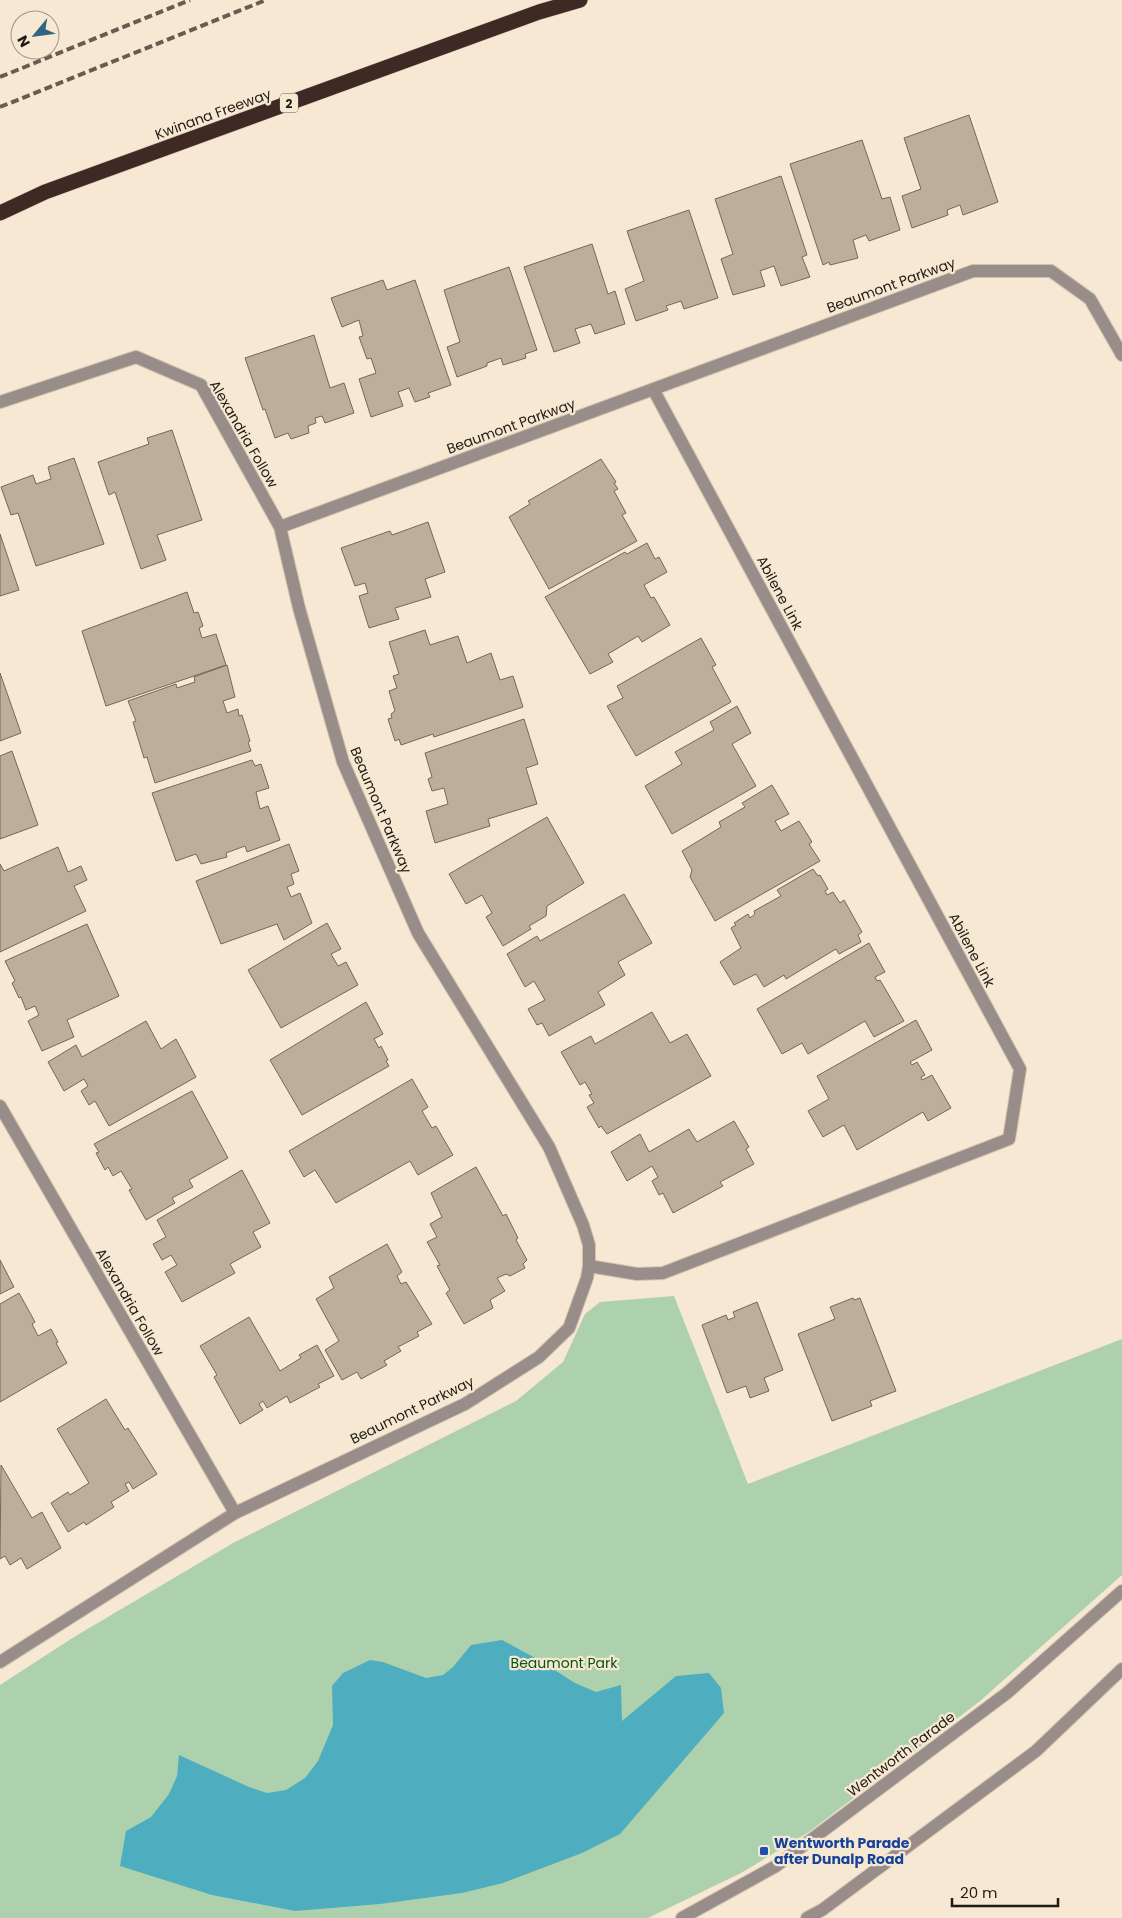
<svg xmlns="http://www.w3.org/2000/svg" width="1122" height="1918" font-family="Poppins,sans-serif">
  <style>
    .green { fill: #aed1ad }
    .water { fill: #4eadbf }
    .building { fill: #bcaf99; stroke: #746854 }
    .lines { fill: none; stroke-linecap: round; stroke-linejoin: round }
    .minor-casing { stroke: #cfc3b0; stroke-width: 14 }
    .tertiary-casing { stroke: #cfc3b0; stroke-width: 14 }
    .motorway-casing { stroke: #cfc3b0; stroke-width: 16 }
    .minor { stroke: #998d8a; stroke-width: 12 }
    .tertiary { stroke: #998d8a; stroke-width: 12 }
    .motorway { stroke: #3f2924; stroke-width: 15 }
    .rail { stroke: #655d51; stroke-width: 4; stroke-dasharray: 8 4; stroke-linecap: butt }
    .transit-dot { fill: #1a4fb4; stroke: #f6e8d2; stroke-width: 2 }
    .labels { text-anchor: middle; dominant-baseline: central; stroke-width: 4.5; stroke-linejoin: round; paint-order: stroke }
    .shield { fill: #f6e8d2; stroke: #60584c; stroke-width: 1 }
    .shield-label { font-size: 12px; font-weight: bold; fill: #201b13 }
    .street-label { font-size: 14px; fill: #201b13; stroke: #f6e8d2 }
    .park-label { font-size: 14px; fill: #075510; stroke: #f6e8d2 }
    .transit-label { font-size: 14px; font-weight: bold; fill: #164399; stroke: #f6e8d2; text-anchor: start }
  </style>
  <rect width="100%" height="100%" fill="#f6e8d2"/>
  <path class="green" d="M 674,1296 L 748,1484 L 1122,1339 L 1122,1575 L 980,1701 L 809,1832 L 741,1873 L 648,1918 L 0,1918 L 0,1685 L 74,1637 L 233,1543 L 516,1401 L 563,1362 L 585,1314 L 600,1302 Z"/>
  <path class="water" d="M 502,1640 L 539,1660 L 575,1683 L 596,1692 L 621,1685 L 622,1721 L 676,1676 L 709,1673 L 721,1688 L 724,1713 L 620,1834 L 582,1853 L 503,1883 L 462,1893 L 380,1904 L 295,1911 L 212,1895 L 120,1866 L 126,1831 L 151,1817 L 169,1794 L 177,1776 L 179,1755 L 249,1787 L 267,1793 L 286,1790 L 305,1778 L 318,1761 L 333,1725 L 332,1686 L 343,1673 L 370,1660 L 383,1662 L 426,1678 L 443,1675 L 453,1667 L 471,1645 Z"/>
  <path class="building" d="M 969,115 L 998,202 L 963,215 L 960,205 L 947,210 L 948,215 L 912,228 L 902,196 L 921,189 L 904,138 Z
    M 862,140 L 882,199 L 890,197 L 900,230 L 869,241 L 866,235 L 853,240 L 858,258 L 830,265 L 829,262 L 823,265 L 790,164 Z
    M 781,176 L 807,255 L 802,257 L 810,277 L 781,286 L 774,266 L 760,271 L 765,286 L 733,295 L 721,259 L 733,254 L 715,199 Z
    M 689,210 L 718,298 L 684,309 L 681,301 L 666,306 L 668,310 L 636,321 L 625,289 L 644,281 L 627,231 Z
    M 592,244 L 608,294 L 615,291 L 625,324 L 595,334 L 591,324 L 575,329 L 580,343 L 554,352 L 524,267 Z
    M 509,267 L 537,350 L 525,354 L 526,358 L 503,365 L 501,358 L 487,363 L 487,366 L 457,377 L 447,347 L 460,342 L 444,290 Z
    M 383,280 L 387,290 L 415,280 L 451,385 L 428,393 L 430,397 L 415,402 L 409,388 L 398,392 L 403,406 L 371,417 L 359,379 L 376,373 L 371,358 L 367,359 L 359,337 L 363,336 L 359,320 L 342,327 L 331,298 Z
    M 314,335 L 330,388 L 344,383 L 354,413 L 325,423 L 322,416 L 315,418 L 316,423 L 308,426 L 309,433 L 291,439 L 288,433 L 275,438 L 265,409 L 263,410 L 245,358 Z
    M 172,430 L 202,520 L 157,535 L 166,560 L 141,569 L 115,492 L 109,495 L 98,462 L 149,444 L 147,438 Z
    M 74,458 L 104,544 L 36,566 L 18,513 L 11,515 L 1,487 L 33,475 L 36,484 L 51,479 L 48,467 Z
    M 601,459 L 616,482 L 614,483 L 618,489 L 614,491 L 626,513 L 622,515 L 637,541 L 549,589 L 509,517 L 530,504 L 528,501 Z
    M 428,522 L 445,572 L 425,579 L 431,597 L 395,608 L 399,619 L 369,628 L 359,596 L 368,593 L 365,583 L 355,586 L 341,548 L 390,531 L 392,535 Z
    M 0,534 L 19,590 L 0,596 Z
    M 647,543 L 655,559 L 659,557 L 667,572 L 644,585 L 651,598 L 654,597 L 670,625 L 642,642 L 638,636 L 608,654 L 613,662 L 590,674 L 545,597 L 625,552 L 627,554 Z
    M 187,592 L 194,613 L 198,612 L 203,626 L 199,628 L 202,638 L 216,634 L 226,665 L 106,706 L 82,631 Z
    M 425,630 L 430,645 L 458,636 L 467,663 L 491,653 L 500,680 L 513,676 L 523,707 L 434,737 L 433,734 L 401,745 L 399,739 L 395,741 L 388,719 L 392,718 L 391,714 L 395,711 L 389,691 L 397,688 L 393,676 L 399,674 L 389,642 Z
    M 701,638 L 716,665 L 712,667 L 731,702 L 636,756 L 607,706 L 623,698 L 617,686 Z
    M 227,665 L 235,697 L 223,701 L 227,713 L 238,709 L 239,716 L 242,715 L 250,741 L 248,742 L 251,751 L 155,783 L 147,757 L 144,758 L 133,722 L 136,721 L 128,701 L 176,684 L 177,688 L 195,682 L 194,677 Z
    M 0,673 L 21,733 L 0,741 Z
    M 737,706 L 751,733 L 732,744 L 756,786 L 672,834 L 645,786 L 682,764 L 675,752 L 714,730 L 710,722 Z
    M 524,719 L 538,764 L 526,768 L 537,804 L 488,819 L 490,826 L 435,843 L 426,811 L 448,804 L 444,788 L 432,791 L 428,779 L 432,777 L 425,753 Z
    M 12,751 L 38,825 L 0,839 L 0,756 Z
    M 252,760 L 255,766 L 261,764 L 269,788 L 256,792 L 260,809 L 268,806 L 280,840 L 247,852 L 245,846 L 226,853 L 227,857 L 201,864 L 196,854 L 176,861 L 152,793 Z
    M 772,785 L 789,814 L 775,821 L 781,831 L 799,821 L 812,842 L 809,844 L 820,861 L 715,921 L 690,877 L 692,870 L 682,851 L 721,827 L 719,822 L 745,807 L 742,803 Z
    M 547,817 L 584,883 L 547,906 L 546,916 L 529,926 L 531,929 L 503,946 L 486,917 L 492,913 L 482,895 L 466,904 L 449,874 Z
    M 289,844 L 299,871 L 291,874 L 294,884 L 287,887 L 291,897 L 300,893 L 312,923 L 284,940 L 277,924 L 221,944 L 196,881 Z
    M 58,847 L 68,872 L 81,866 L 87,880 L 74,886 L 86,911 L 0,952 L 0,864 L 4,871 Z
    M 813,869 L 818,876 L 820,875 L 828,889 L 825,891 L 827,895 L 833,892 L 840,903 L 844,900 L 862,932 L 858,935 L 861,942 L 839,954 L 836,949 L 786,979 L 784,975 L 764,987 L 756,974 L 734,985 L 720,962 L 741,948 L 731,928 L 736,925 L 734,923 L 748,914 L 750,918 L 755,914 L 754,911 L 781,896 L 777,890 Z
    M 624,894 L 652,943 L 618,962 L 625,975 L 598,992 L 605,1005 L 549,1036 L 542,1023 L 537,1025 L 528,1009 L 545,1000 L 534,981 L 525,987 L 507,954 L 537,936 L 540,941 Z
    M 327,923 L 341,949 L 331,954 L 338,966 L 346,962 L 358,985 L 281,1028 L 248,970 Z
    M 87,924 L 119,996 L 67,1020 L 74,1037 L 42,1051 L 28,1021 L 39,1015 L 35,1006 L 26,1010 L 21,997 L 19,998 L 12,983 L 15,981 L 5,961 Z
    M 869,943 L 885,972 L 875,977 L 877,981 L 880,980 L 904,1021 L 874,1037 L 865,1021 L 808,1054 L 802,1043 L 782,1054 L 757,1009 Z
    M 366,1002 L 383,1034 L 374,1039 L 379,1048 L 381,1046 L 388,1060 L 386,1061 L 389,1066 L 302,1115 L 270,1060 Z
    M 652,1012 L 670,1043 L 687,1034 L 711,1076 L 607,1134 L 601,1126 L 599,1128 L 587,1107 L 594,1103 L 589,1095 L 592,1094 L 585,1082 L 580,1085 L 561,1052 L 591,1036 L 595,1044 Z
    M 916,1020 L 932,1050 L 910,1062 L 912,1065 L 917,1062 L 925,1075 L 921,1077 L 922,1080 L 932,1075 L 951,1108 L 928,1121 L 923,1112 L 857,1150 L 844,1125 L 823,1137 L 808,1111 L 829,1099 L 817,1076 Z
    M 146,1021 L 161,1049 L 176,1039 L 196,1077 L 109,1126 L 95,1101 L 89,1105 L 81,1091 L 88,1086 L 84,1079 L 64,1091 L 48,1062 L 76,1045 L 82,1057 Z
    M 412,1079 L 428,1107 L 422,1111 L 432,1128 L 436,1126 L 453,1155 L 418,1175 L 410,1161 L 336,1203 L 315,1170 L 304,1177 L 289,1151 Z
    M 192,1091 L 228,1158 L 189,1180 L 193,1187 L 172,1198 L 175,1203 L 146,1220 L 129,1190 L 132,1189 L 121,1171 L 113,1176 L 108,1167 L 105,1170 L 96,1153 L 99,1152 L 94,1144 Z
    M 734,1121 L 749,1147 L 746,1149 L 754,1164 L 720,1182 L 723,1186 L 673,1213 L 663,1193 L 659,1195 L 652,1181 L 658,1177 L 652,1166 L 627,1181 L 611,1152 L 640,1134 L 649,1152 L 689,1129 L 697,1142 Z
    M 476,1167 L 503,1216 L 506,1214 L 518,1238 L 516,1240 L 527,1260 L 523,1264 L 525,1268 L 510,1276 L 506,1274 L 497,1278 L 505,1291 L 490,1300 L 493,1308 L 464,1324 L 446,1293 L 450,1290 L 437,1266 L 440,1265 L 427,1242 L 437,1237 L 430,1224 L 442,1217 L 431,1193 Z
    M 242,1170 L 270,1223 L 253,1232 L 261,1247 L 230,1264 L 235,1273 L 182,1302 L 165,1272 L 177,1265 L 171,1255 L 162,1260 L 153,1244 L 166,1237 L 157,1220 Z
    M 387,1244 L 402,1272 L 397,1276 L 401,1284 L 406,1282 L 432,1324 L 417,1332 L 419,1336 L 398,1347 L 401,1351 L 384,1361 L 387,1365 L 361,1379 L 357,1372 L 342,1380 L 325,1350 L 339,1341 L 316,1299 L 334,1288 L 329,1277 Z
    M 0,1260 L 14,1287 L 0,1294 Z
    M 19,1293 L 35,1322 L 32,1324 L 38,1336 L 51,1329 L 58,1342 L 56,1343 L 67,1363 L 0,1402 L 0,1304 Z
    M 853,1298 L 854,1300 L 860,1298 L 896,1391 L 870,1401 L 872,1406 L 832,1421 L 798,1334 L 835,1319 L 830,1307 Z
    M 757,1302 L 783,1370 L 764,1378 L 769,1391 L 750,1398 L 746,1386 L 727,1393 L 702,1325 L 726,1315 L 728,1320 L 735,1317 L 733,1312 Z
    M 249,1317 L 280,1371 L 301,1358 L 299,1355 L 317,1345 L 334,1376 L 318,1384 L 320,1387 L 290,1403 L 287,1396 L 267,1408 L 263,1401 L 259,1404 L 263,1410 L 240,1424 L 214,1377 L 217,1375 L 200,1346 Z
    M 106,1399 L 125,1430 L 128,1428 L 157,1474 L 133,1489 L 129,1482 L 125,1484 L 129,1491 L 111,1502 L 114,1507 L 86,1525 L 84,1522 L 68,1532 L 51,1503 L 68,1492 L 70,1495 L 89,1483 L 57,1429 Z
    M 1,1465 L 32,1518 L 42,1512 L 61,1548 L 27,1569 L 21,1558 L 10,1565 L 5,1556 L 0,1559 Z"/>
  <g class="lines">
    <defs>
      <path id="minor" d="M 0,402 L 136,357 L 201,385 L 280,527 L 299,608 L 343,762 L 418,933 L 549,1147 L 583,1225 L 589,1245 L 589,1266 L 587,1278 L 569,1328 L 539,1357 L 465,1404 L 235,1513 L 0,1662
        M 280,527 L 973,271 L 1051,271 L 1090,299 L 1122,355
        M 0,1106 L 235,1513
        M 589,1266 L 637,1274 L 663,1273 L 1009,1139 L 1020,1069 L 653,389"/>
      <path id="tertiary" d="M 682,1918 L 776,1866 L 1007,1693 L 1122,1591
        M 807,1918 L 822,1910 L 1036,1751 L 1122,1669"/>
      <path id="motorway" d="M 0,213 L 45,192 L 539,12 L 580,0"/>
    </defs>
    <use href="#minor" class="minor-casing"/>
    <use href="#tertiary" class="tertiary-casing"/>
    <use href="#motorway" class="motorway-casing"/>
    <use href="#minor" class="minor"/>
    <use href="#tertiary" class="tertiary"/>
    <use href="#motorway" class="motorway"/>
    <path class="rail" d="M 0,77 L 190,0
      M 0,107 L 266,0"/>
  </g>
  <rect class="transit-dot" x="759" y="1846" width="10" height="10" rx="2.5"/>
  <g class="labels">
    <rect class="shield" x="280" y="93.5" width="18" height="19" rx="4"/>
    <g class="shield-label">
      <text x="289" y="103">2</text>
    </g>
    <g class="street-label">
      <text transform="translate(213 114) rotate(-20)">Kwinana Freeway</text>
      <text transform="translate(891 285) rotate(-20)">Beaumont Parkway</text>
      <text transform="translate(511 426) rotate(-20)">Beaumont Parkway</text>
      <text transform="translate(244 434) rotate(60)">Alexandria Follow</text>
      <text transform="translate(780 593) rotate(62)">Abilene Link</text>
      <text transform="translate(381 810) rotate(67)">Beaumont Parkway</text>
      <text transform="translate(972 950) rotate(62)">Abilene Link</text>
      <text transform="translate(130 1302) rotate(60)">Alexandria Follow</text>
      <text transform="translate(412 1410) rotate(-26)">Beaumont Parkway</text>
      <text transform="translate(901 1754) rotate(-37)">Wentworth Parade</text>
    </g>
    <g class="park-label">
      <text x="564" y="1663">Beaumont Park</text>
    </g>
    <g class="transit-label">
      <text x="774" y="1843">Wentworth Parade<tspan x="774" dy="16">after Dunalp Road</tspan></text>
    </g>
  </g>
  <g transform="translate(35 35) rotate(241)"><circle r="24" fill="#f6e8d2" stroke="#a09686"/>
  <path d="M0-4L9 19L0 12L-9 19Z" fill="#2f6581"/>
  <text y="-8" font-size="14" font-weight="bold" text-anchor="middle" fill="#201b13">N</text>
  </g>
  <path d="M952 1898v8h106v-8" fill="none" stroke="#201b13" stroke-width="2.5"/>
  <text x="960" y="1898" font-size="15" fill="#201b13" stroke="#f6e8d2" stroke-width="4" paint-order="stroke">20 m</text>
</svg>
